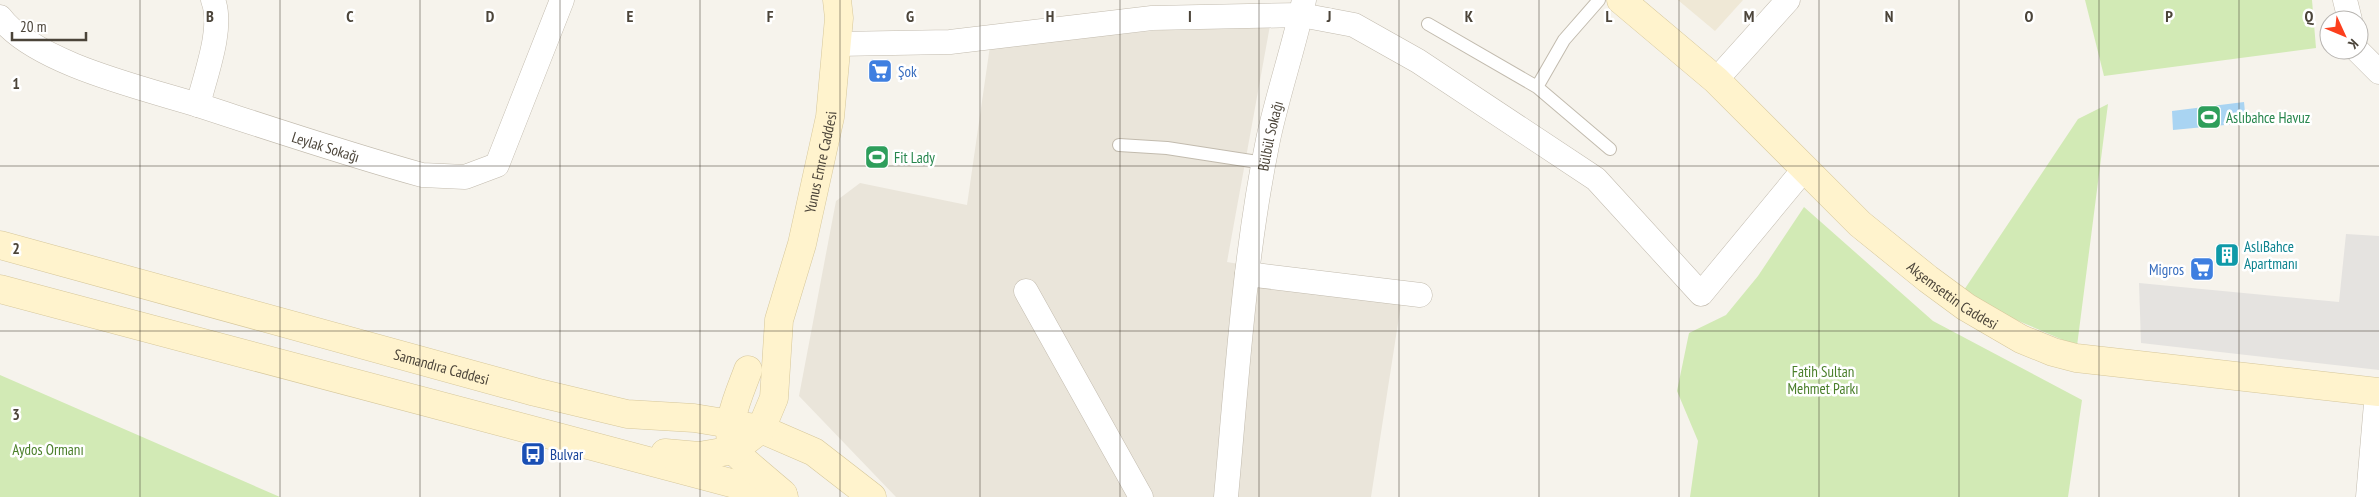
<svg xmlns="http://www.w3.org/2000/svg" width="2379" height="497" font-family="'PT Sans Narrow',sans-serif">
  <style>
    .residential { fill: #eae5da }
    .education { fill: #efe8d6 }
    .green { fill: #d2eab5 }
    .parking { fill: #e5e3e0 }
    .water { fill: #a9d4f2 }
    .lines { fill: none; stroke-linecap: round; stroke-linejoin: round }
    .lane-casing { stroke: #c2bbae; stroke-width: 14 }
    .street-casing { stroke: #c2bbae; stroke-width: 25 }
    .secondary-casing { stroke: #d6c79b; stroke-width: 29 }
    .lane { stroke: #fff; stroke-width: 12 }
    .street { stroke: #fff; stroke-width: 24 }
    .secondary { stroke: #fff3cd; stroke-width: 28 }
    .grid { fill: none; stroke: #4b4439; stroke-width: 1; stroke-opacity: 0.55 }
    .labels { text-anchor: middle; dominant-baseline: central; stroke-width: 5; stroke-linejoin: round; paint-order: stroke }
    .shop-label { font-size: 15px; fill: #366cbe; stroke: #fff; text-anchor: start }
    .leisure-label { font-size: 15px; fill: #27864d; stroke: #fff; text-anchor: start }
    .street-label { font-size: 15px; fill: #4b4439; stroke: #fff }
    .culture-label { font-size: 15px; fill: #0d838f; stroke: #fff; text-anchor: start }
    .park-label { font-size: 15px; fill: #4a7f2a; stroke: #fff }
    .transit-label { font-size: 15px; fill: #164399; stroke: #fff; text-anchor: start }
    .grid-label { font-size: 16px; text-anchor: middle; font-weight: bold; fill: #4b4439; stroke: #fff; stroke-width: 5; stroke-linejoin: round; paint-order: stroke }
  </style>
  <rect width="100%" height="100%" fill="#f6f3ec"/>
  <path class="residential" d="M 1271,20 L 1227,262 L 1403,291 L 1371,497 L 896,497 L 799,396 L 836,201 L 860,183 L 967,205 L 990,46 Z"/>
  <path class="education" d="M 1678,0 L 1743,0 L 1715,31 Z"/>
  <path class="green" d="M 2085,0 L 2312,0 L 2316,48 L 2104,76 Z
    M 2108,104 L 2077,346 L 1960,296 L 2078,119 Z
    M 1804,207 L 1933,321 L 2082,400 L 2068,497 L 1690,497 L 1698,441 L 1677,391 L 1689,333 L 1726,315 L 1758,276 Z
    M 0,375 L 280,497 L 0,497 Z"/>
  <path class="parking" d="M 2346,234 L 2379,236 L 2379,370 L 2141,343 L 2139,283 L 2339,302 Z"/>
  <path class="water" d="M 2244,102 L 2246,123 L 2173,130 L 2172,111 Z"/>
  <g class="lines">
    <defs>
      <path id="lane" d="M 1428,24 L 1537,87 L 1610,149
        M 1537,87 L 1564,40 L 1599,0
        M 1119,145 L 1167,148 L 1264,163"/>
      <g id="street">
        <path d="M 2345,0 L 2350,20"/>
        <path id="s1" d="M 0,17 C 34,63 143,88 198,105 C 272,129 346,154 422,175 L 465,177 L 497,165 L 562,0"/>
        <path d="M 837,44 L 950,42 L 1152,18 L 1301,15 L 1354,25 L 1418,61 L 1596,179 L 1701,294 L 1805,168"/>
        <path d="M 2357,50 L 2379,72"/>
        <path d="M 1716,80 L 1788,0"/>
        <path d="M 198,105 C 205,76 224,28 213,0"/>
        <path d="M 1247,274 L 1420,295"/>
        <path d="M 1026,291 L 1141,497"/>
        <path id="s2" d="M 1226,497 C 1237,378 1244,257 1268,140 C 1278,93 1294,47 1304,0"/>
        <path d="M 2368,497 L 2377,392"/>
      </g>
      <g id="secondary">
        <path id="s3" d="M 1621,0 L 1716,80 L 1860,224 L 1928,279 L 1966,307 L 2021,339 L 2053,352 L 2076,358 L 2379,392"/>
        <path id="s4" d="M 0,245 L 535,392 L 627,414 L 694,418 L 761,429 L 814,452 L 872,497"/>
        <path d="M 0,289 L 784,497"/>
        <path d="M 748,370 C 741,390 722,429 734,450 C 738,457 774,486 783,494"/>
        <path id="s5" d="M 665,453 L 699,456 L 734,450 L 761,429 L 774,398 L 779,320 L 802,244 L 830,117 L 839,18 L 837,0"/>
      </g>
    </defs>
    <use href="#lane" class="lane-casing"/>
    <use href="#street" class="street-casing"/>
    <use href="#secondary" class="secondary-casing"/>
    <use href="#lane" class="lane"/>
    <use href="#street" class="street"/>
    <use href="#secondary" class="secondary"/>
  </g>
  <path class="grid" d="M 140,0 L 140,497M 280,0 L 280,497M 420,0 L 420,497M 560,0 L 560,497M 700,0 L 700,497M 840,0 L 840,497M 980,0 L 980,497M 1120,0 L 1120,497M 1259,0 L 1259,497M 1399,0 L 1399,497M 1539,0 L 1539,497M 1679,0 L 1679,497M 1819,0 L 1819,497M 1959,0 L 1959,497M 2099,0 L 2099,497M 2239,0 L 2239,497M 0,166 L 2379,166M 0,331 L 2379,331"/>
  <defs>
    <symbol id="supermarket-square" viewBox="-11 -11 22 22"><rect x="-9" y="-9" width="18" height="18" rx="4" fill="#3f7fe0" stroke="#fff"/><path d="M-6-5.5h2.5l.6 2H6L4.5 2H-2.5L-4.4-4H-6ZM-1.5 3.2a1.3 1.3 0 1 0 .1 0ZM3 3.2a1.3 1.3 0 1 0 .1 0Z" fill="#fff"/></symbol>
    <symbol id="stadium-square" viewBox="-11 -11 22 22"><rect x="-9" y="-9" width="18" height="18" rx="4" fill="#2e9e5b" stroke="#fff"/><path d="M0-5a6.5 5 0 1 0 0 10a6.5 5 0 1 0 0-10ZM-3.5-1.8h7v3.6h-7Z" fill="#fff"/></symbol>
    <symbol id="building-square" viewBox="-11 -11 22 22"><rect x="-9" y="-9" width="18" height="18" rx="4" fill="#0f9aa8" stroke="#fff"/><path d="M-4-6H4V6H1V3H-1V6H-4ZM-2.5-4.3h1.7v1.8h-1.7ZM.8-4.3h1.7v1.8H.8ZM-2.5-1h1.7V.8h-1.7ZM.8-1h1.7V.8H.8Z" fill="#fff"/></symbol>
    <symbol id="bus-square" viewBox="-11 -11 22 22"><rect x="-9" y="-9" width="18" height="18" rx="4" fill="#1a4fb4" stroke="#fff"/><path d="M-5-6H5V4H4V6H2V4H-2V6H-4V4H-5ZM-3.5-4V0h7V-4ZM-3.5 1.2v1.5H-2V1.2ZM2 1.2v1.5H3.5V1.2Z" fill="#fff"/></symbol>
  </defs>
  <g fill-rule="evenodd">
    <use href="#supermarket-square" x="866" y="57" width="28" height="28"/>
    <use href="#stadium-square" x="2195" y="103" width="28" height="28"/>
    <use href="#stadium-square" x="863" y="143" width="28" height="28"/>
    <use href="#building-square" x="2213" y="241" width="28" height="28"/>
    <use href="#supermarket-square" x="2188" y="255" width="28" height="28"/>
    <use href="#bus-square" x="519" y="440" width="28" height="28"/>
  </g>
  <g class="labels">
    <g class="shop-label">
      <text x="898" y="71">Şok</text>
      <text x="2184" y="269" text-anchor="end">Migros</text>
    </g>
    <g class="leisure-label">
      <text x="2226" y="117">Aslıbahce Havuz</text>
      <text x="894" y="157">Fit Lady</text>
    </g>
    <g class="street-label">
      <text stroke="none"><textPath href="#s2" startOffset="364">Bülbül Sokağı</textPath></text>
      <text stroke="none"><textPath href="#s1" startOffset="354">Leylak Sokağı</textPath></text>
      <text stroke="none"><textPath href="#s5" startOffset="379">Yunus Emre Caddesi</textPath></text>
      <text stroke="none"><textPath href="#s3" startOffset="445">Akşemsettin Caddesi</textPath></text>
      <text stroke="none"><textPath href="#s4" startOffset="458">Samandıra Caddesi</textPath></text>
    </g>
    <g class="culture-label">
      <text x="2244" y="246">AslıBahce<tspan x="2244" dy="17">Apartmanı</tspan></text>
    </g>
    <g class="park-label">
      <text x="1823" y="371">Fatih Sultan<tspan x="1823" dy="17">Mehmet Parkı</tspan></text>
      <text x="48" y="449">Aydos Ormanı</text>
    </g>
    <g class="transit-label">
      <text x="550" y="454">Bulvar</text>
    </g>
  </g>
  <g class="grid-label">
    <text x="210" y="22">B</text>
    <text x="350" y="22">C</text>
    <text x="490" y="22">D</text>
    <text x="630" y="22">E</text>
    <text x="770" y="22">F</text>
    <text x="910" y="22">G</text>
    <text x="1050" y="22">H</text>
    <text x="1190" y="22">I</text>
    <text x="1329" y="22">J</text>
    <text x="1469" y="22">K</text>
    <text x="1609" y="22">L</text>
    <text x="1749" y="22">M</text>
    <text x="1889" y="22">N</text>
    <text x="2029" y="22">O</text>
    <text x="2169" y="22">P</text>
    <text x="2309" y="22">Q</text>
    <text x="16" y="89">1</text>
    <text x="16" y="254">2</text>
    <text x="16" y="420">3</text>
  </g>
  <g transform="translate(2344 35) rotate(134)"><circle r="24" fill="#ffffff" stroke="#b7b4b0"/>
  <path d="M0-4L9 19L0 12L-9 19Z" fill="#fc3f1d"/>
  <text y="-8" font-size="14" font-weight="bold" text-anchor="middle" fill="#4b4439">K</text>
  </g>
  <path d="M12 32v8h74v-8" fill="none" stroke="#4b4439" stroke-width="2.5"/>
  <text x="20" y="32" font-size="15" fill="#4b4439" stroke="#ffffff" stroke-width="4" paint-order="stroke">20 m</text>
</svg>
